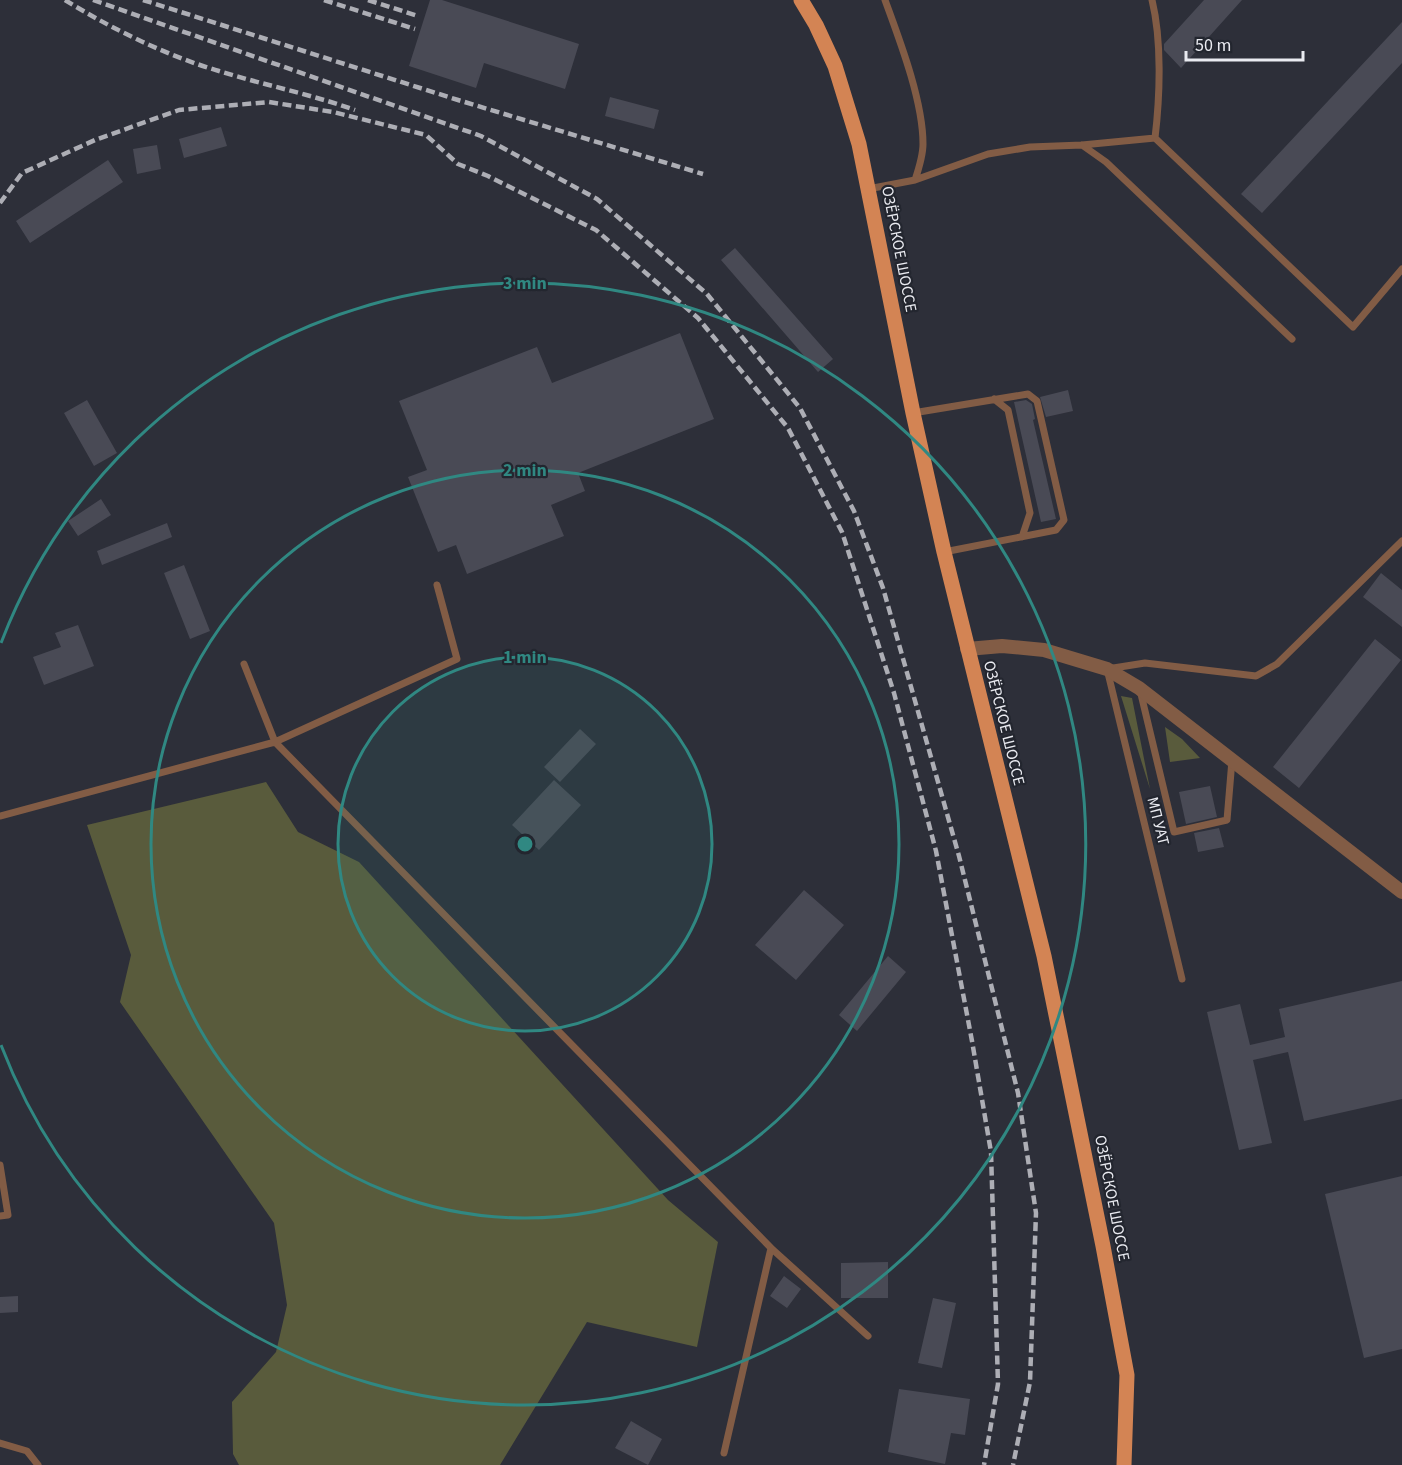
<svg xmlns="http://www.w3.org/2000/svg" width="1402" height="1465" font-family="'Source Sans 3',sans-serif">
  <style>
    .green { fill: #595b3c }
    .building { fill: #494a55 }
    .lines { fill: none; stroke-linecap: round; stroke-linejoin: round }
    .service { stroke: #825c45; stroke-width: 7 }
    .minor { stroke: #825c45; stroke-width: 14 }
    .primary { stroke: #d38454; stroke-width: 15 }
    .rail { stroke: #adaeb5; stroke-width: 4.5; stroke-dasharray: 9 4.5; stroke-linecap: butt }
    .ring { fill: none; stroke: #308882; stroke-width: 3 }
    .labels { text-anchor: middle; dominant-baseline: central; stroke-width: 4.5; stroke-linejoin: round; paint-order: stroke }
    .street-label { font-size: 16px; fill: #eaebf1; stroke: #23262f }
    .centre { fill: #308882; stroke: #23262f; stroke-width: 3 }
    .ring-label { font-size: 18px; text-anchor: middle; font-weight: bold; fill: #308882; stroke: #23262f; stroke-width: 4.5; stroke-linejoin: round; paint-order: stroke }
  </style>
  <rect width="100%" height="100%" fill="#2d2f39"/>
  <path class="green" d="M 1121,696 L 1132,698 L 1150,789 Z
    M 1165,727 L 1182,739 L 1200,758 L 1170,762 Z
    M 266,782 L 298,832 L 359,862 L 668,1200 L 718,1242 L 697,1347 L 587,1322 L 500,1465 L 239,1465 L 233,1454 L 232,1402 L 276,1352 L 287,1305 L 274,1223 L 120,1002 L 131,955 L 87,825 Z"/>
  <path class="building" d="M 430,0 L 442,0 L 579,44 L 565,89 L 484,63 L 476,88 L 409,66 Z
    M 1204,0 L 1242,0 L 1181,68 L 1164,50 L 1164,44 Z
    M 1402,22 L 1402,63 L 1262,213 L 1241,194 Z
    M 610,97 L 659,110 L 654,129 L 605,116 Z
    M 221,127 L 227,146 L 184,158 L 179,139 Z
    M 157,145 L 161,169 L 137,174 L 133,149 Z
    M 108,160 L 123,182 L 30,243 L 16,221 Z
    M 735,248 L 833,359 L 818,372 L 721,260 Z
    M 680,333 L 714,419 L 578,473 L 585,491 L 551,505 L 564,536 L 467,574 L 456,545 L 438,552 L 408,477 L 427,470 L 399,401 L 537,347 L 552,383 Z
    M 1068,390 L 1073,411 L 1046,417 L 1040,397 Z
    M 87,400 L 117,453 L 94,466 L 64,413 Z
    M 1026,400 L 1032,404 L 1035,419 L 1033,420 L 1056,519 L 1041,522 L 1014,402 Z
    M 101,499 L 111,515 L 78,536 L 68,521 Z
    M 167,523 L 172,537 L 102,565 L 97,551 Z
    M 184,565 L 210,631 L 190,639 L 164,573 Z
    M 1381,573 L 1402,590 L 1402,627 L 1363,597 Z
    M 78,625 L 94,666 L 44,685 L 33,657 L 61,647 L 55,633 Z
    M 1375,639 L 1401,660 L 1299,788 L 1273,767 Z
    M 580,729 L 596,744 L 560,782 L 544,767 Z
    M 554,780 L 581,805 L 539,850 L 512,825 Z
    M 1210,786 L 1217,817 L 1186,824 L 1179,792 Z
    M 1219,828 L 1224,847 L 1198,852 L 1194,833 Z
    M 804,890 L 844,925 L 796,980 L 755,945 Z
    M 888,956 L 906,972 L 857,1031 L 839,1015 Z
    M 1402,981 L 1402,1099 L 1304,1121 L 1288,1052 L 1253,1060 L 1272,1143 L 1239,1150 L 1207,1012 L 1240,1004 L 1250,1045 L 1285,1037 L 1279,1009 Z
    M 1402,1176 L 1402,1349 L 1364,1358 L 1325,1194 Z
    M 888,1262 L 888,1298 L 841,1298 L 841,1263 Z
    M 784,1276 L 801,1289 L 787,1308 L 770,1296 Z
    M 18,1296 L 18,1312 L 0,1313 L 0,1297 Z
    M 933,1298 L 956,1303 L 942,1368 L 918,1363 Z
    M 899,1389 L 970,1399 L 965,1435 L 951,1433 L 945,1464 L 888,1452 Z
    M 631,1421 L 662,1439 L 648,1465 L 615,1448 Z"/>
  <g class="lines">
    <path class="service" d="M 885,0 C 900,41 923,101 923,144 C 923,156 919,168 915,180
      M 1155,138 L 1353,327 L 1402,269
      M 1082,145 L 1106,162 L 1292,339
      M 868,189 L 915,180 L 988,154 L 1030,147 L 1082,145 L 1155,138 C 1160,96 1162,41 1152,0
      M 994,399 L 1008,410 L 1030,513 L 1022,537
      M 913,413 L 1028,394 L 1037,401 L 1064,520 L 1056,530 L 944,552
      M 244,664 L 275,742 L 457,659 L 437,585
      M 1140,690 L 1174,832 L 1227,820 L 1232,760
      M 0,816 L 275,742 L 771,1248 L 724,1453
      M 1182,979 L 1107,669 L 1145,663 L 1256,676 L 1277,664 L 1402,541
      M 0,1165 L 8,1215 L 0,1216
      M 771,1248 L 868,1336
      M 0,1443 L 27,1451 L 38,1465"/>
    <path class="minor" d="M 967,649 L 1002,646 L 1044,650 L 1107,669 L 1139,688 L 1402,892"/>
    <path class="primary" d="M 801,0 L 816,25 L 835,66 L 859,144 L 913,413 L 944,552 L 1044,956 L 1103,1246 L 1127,1375 L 1124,1465"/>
    <path class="rail" d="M 65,0 C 110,28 167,56 219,71 C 264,85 310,94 355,110
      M 93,0 L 481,136 L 597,199 L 707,294 L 800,408 L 854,511 L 883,588 L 959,856 L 1018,1093 L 1036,1213 L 1030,1382 L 1013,1465
      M 143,0 L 458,100 L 703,174
      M 324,0 L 415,29
      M 368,0 L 418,16
      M 0,203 L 22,173 L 95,140 L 179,110 L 269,102 L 333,112 L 426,135 L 458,164 L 488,176 L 596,230 L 698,318 L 788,428 L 842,532 L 894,693 L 936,851 L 972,1041 L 991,1152 L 998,1384 L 984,1465"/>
  </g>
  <circle cx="525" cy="844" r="187" fill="#308882" fill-opacity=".12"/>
  <g class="ring">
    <circle cx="525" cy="844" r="187"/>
    <circle cx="525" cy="844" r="374"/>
    <path d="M1 643A561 561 0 1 1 1 1045"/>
  </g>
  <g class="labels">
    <g class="street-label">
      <text transform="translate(899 249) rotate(79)">ОЗЁРСКОЕ ШОССЕ</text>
      <text transform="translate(1004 723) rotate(76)">ОЗЁРСКОЕ ШОССЕ</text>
      <text transform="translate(1158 821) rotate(76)">МП УАТ</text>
      <text transform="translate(1112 1198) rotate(79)">ОЗЁРСКОЕ ШОССЕ</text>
    </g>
  </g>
  <circle cx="525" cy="844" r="9" class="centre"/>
  <g class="ring-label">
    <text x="525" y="289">3 min</text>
    <text x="525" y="476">2 min</text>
    <text x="525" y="663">1 min</text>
  </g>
  <path d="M1186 51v9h117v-9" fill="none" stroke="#eaebf1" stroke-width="3"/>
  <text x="1195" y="51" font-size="18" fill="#eaebf1" stroke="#23262f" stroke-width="4.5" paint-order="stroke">50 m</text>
</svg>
